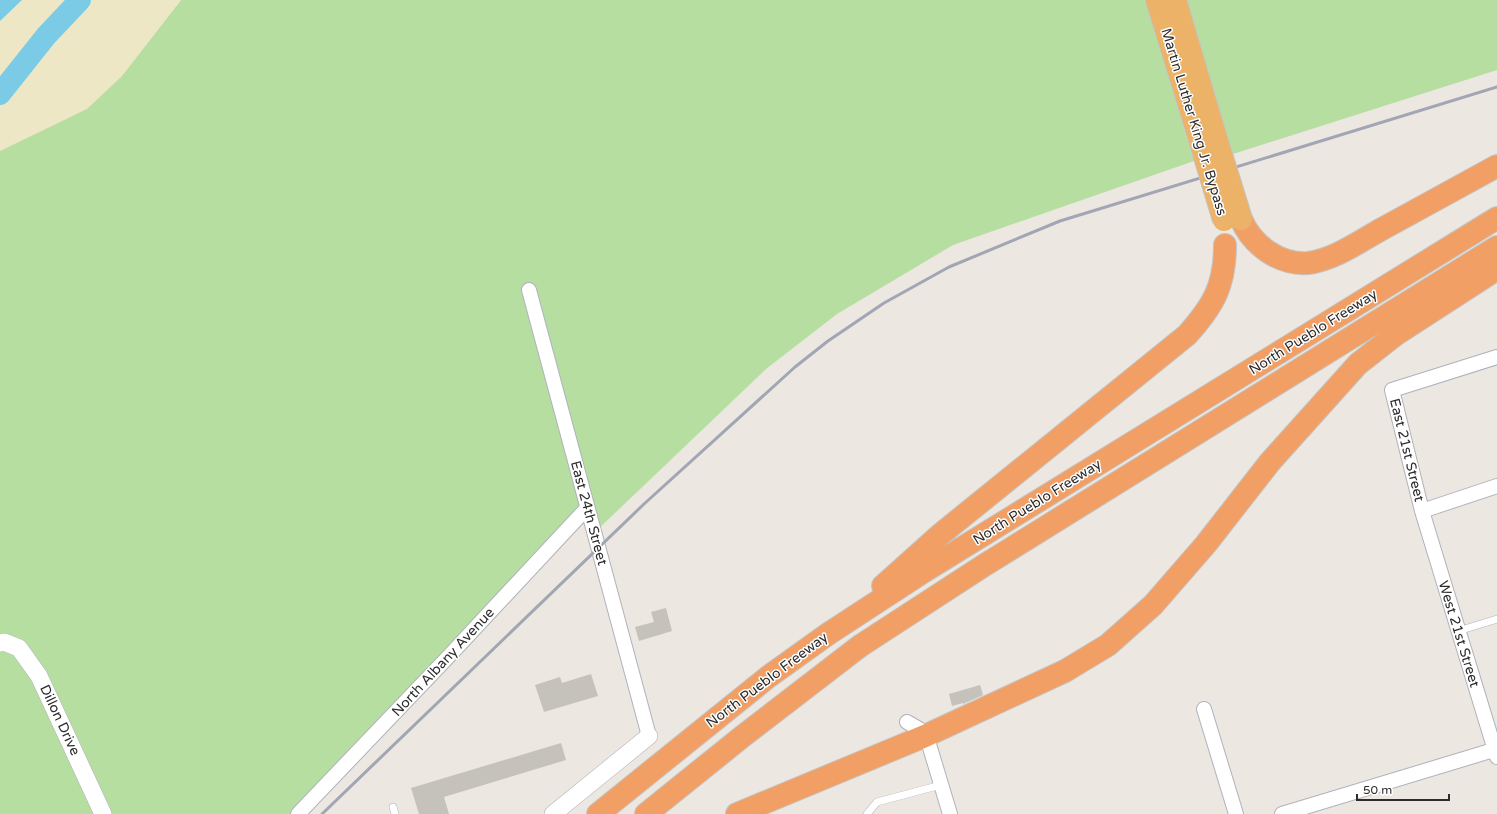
<svg xmlns="http://www.w3.org/2000/svg" width="1497" height="814" font-family="'Varela Round',sans-serif">
  <style>
    .green { fill: #b7dea1 }
    .sand { fill: #eee7c5 }
    .water { fill: #7bcbe6 }
    .lines { fill: none; stroke-linecap: round; stroke-linejoin: round }
    .river { stroke: #7bcbe6; stroke-width: 22 }
    .building { fill: #c5c1bb }
    .service-casing { stroke: #b0b2bb; stroke-width: 8 }
    .minor-casing { stroke: #b0b2bb; stroke-width: 16 }
    .tertiary-casing { stroke: #b0b2bb; stroke-width: 18 }
    .trunk-casing { stroke: #c4c4c4; stroke-width: 24 }
    .motorway-casing { stroke: #c4c4c4; stroke-width: 24 }
    .service { stroke: #fff; stroke-width: 7 }
    .minor { stroke: #fff; stroke-width: 14 }
    .tertiary { stroke: #fff; stroke-width: 17 }
    .trunk { stroke: #ecb368; stroke-width: 22 }
    .motorway { stroke: #f29f65; stroke-width: 22 }
    .rail { stroke: #a2a5b4; stroke-width: 3 }
    .trunk-bridge-casing { stroke: #c4c4c4; stroke-width: 24; stroke-linecap: butt }
    .trunk-bridge { stroke: #ecb368; stroke-width: 22 }
    .labels { text-anchor: middle; dominant-baseline: central; stroke-width: 3; stroke-linejoin: round; paint-order: stroke }
    .street-label { font-size: 14px; fill: #2c2c2c; stroke: #fff }
  </style>
  <rect width="100%" height="100%" fill="#ece7e0"/>
  <path class="green" d="M 181,0 L 1145,0 L 1194,161 L 953,245 L 837,314 L 766,369 L 594,533 L 587,508 L 298,814 L 0,814 L 0,151 L 121,77 Z
    M 1185,0 L 1497,0 L 1497,70 L 1233,154 Z"/>
  <path class="sand" d="M 22,0 L 181,0 L 121,77 L 87,109 L 0,151 L 0,21 Z"/>
  <path class="water" d="M 0,0 L 22,0 L 0,21 Z"/>
  <g class="lines">
    <path class="river" d="M 0,94 L 46,36 L 80,0"/>
  </g>
  <path class="building" d="M 666,608 L 672,631 L 639,641 L 635,627 L 654,622 L 651,612 Z
    M 591,674 L 598,696 L 544,712 L 535,685 L 560,677 L 562,683 Z
    M 980,685 L 983,695 L 963,704 L 963,703 L 952,706 L 949,694 Z
    M 561,743 L 566,760 L 444,797 L 449,814 L 419,814 L 411,788 Z"/>
  <g class="lines">
    <defs>
      <path id="service" d="M 1458,631 L 1497,619
        M 393,807 L 395,814
        M 867,814 L 877,802 L 941,785"/>
      <path id="minor" d="M 529,290 L 649,736
        M 1497,357 L 1392,390 L 1422,511 L 1497,757
        M 1422,511 L 1497,486
        M 1204,709 L 1236,814
        M 907,722 L 919,729 L 928,741 L 950,814
        M 298,814 L 448,657 L 587,508
        M 1282,814 L 1497,749"/>
      <path id="tertiary" d="M 0,643 L 4,642 L 19,648 L 39,676 L 103,814
        M 553,814 L 649,736"/>
      <path id="trunk" d="M 1157,0 L 1200,140
        M 1175,0 L 1215,135"/>
      <path id="motorway" d="M 1241,219 C 1252,245 1279,265 1308,263 C 1334,260 1360,241 1382,229 C 1420,208 1459,187 1497,166
        M 883,586 L 941,534 L 1187,335 C 1214,305 1225,285 1225,245
        M 598,814 L 768,677 L 828,634 L 923,572 L 1497,218
        M 646,814 L 743,736 L 860,646 L 983,566 L 1497,247
        M 737,814 L 925,736 L 1065,671 L 1108,645 L 1153,605 L 1206,544 L 1270,462 L 1358,364 L 1395,335 L 1497,269"/>
    </defs>
    <use href="#service" class="service-casing"/>
    <use href="#minor" class="minor-casing"/>
    <use href="#tertiary" class="tertiary-casing"/>
    <use href="#trunk" class="trunk-casing"/>
    <use href="#motorway" class="motorway-casing"/>
    <use href="#service" class="service"/>
    <use href="#minor" class="minor"/>
    <use href="#tertiary" class="tertiary"/>
    <use href="#trunk" class="trunk"/>
    <use href="#motorway" class="motorway"/>
    <path class="rail" d="M 322,814 L 644,504 L 795,367 L 828,341 L 884,303 L 949,267 L 1060,221 L 1497,87"/>
    <defs>
      <path id="trunk-bridge" d="M 1215,135 L 1241,219
        M 1200,140 L 1224,220"/>
    </defs>
    <use href="#trunk-bridge" class="trunk-bridge-casing"/>
    <use href="#trunk-bridge" class="trunk-bridge"/>
  </g>
  <g class="labels">
    <g class="street-label">
      <text transform="translate(1194 122) rotate(73)">Martin Luther King Jr. Bypass</text>
      <text transform="translate(1313 332) rotate(-32)">North Pueblo Freeway</text>
      <text transform="translate(1407 450) rotate(76)">East 21st Street</text>
      <text transform="translate(1037 502) rotate(-32)">North Pueblo Freeway</text>
      <text transform="translate(589 513) rotate(75)">East 24th Street</text>
      <text transform="translate(1459 634) rotate(73)">West 21st Street</text>
      <text transform="translate(443 662) rotate(-47)">North Albany Avenue</text>
      <text transform="translate(767 680) rotate(-37)">North Pueblo Freeway</text>
      <text transform="translate(60 720) rotate(65)">Dillon Drive</text>
    </g>
  </g>
  <path d="M1357 794v6h92v-6" fill="none" stroke="#2c2c2c" stroke-width="2"/>
  <text x="1363" y="794" font-size="12" fill="#2c2c2c" stroke="#ffffff" stroke-width="3" paint-order="stroke">50 m</text>
</svg>
